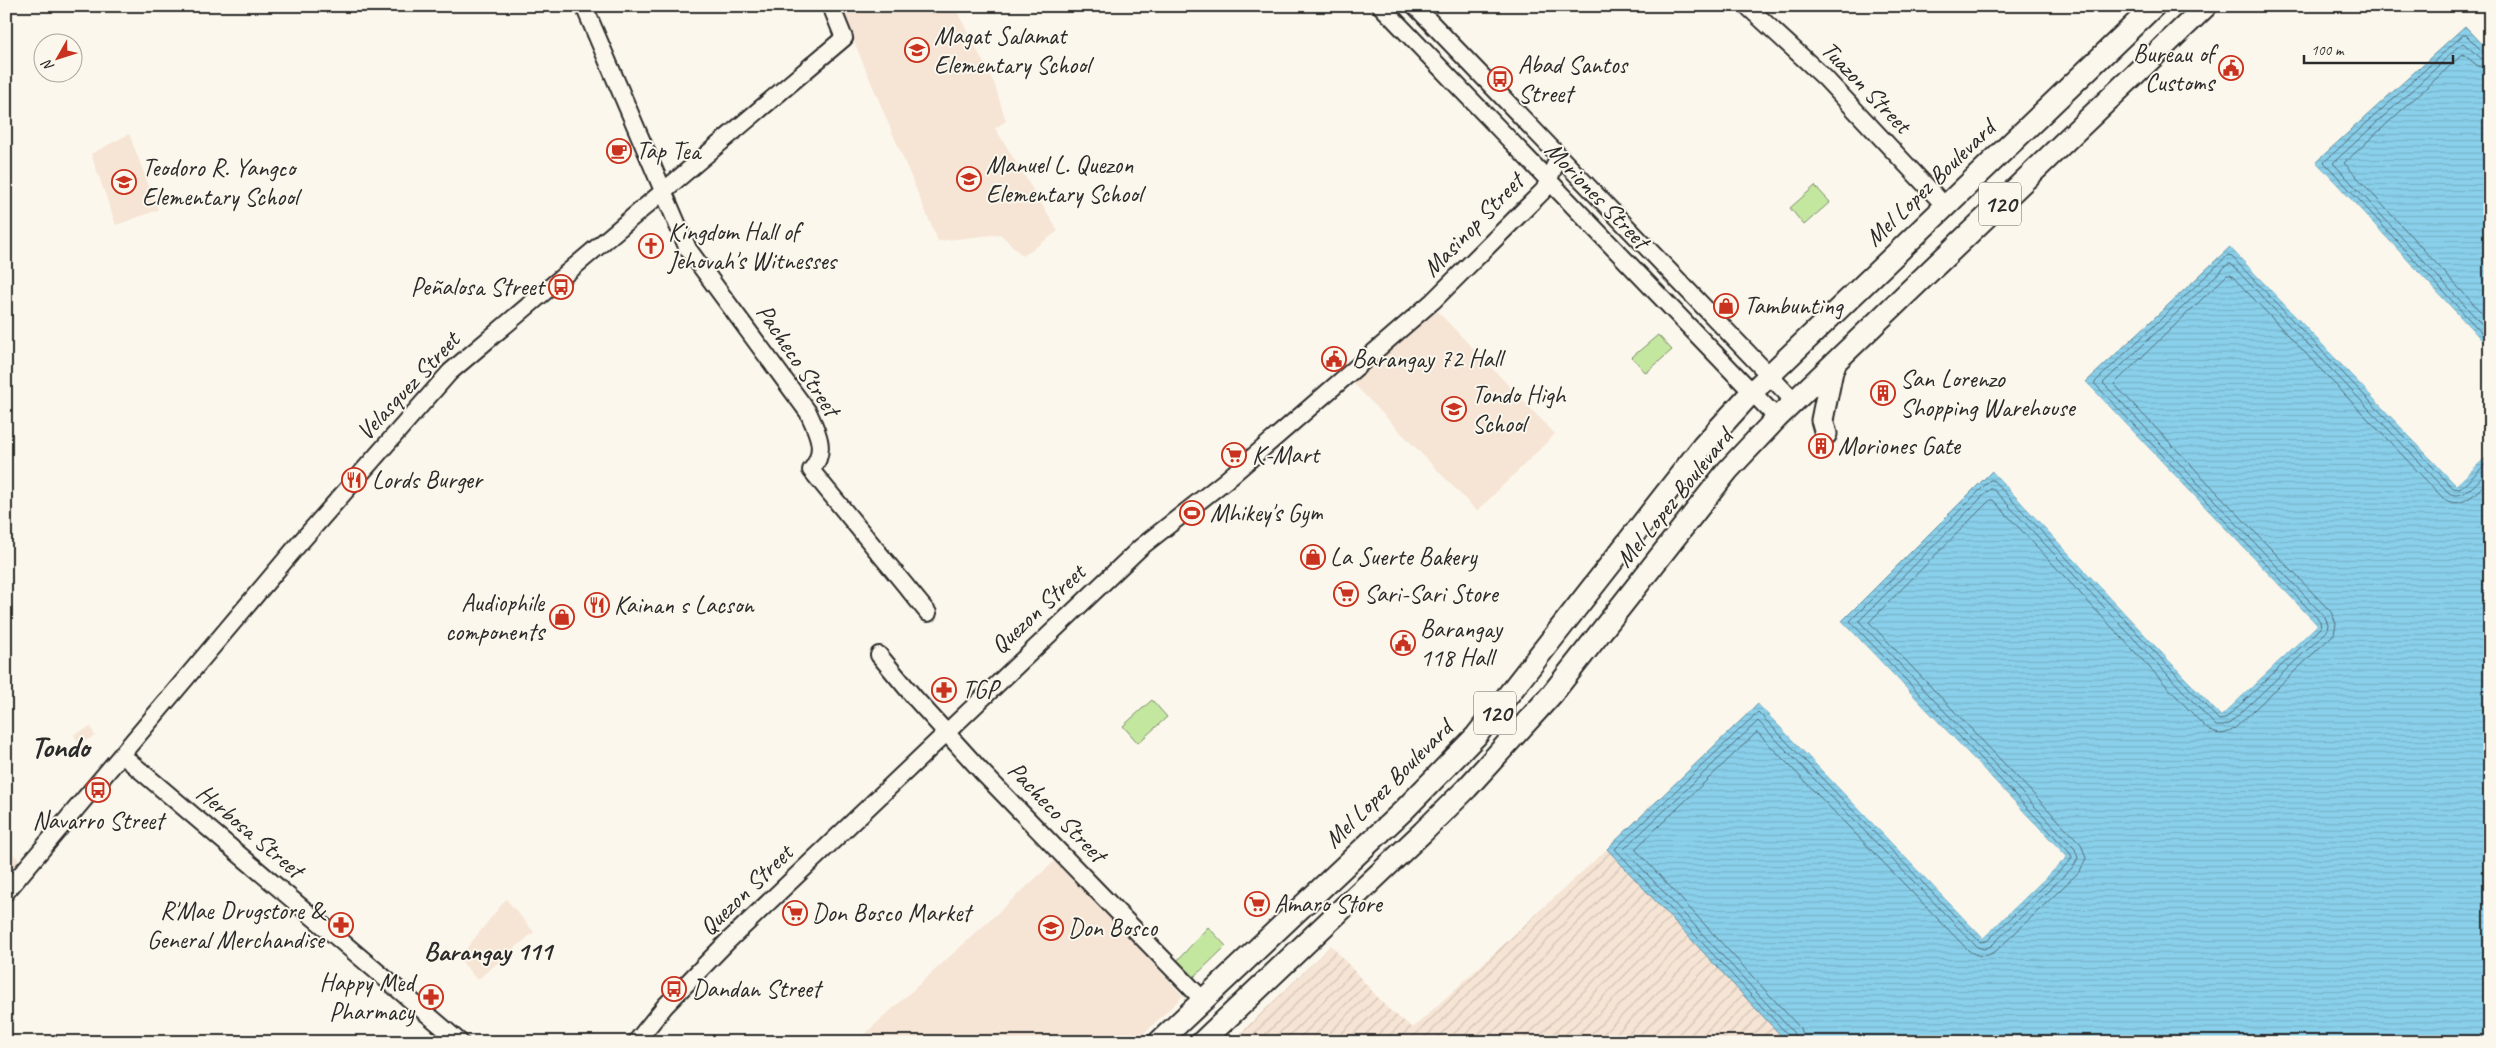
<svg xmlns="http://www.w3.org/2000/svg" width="2496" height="1048" font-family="Caveat,sans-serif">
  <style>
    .built { fill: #f6e4d4 }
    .industrial { fill: url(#industrial-furrows) }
    .green { fill: #c4e7a0; stroke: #788966 }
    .water { fill: url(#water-rules); stroke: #648e9e }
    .pier { fill: #fbf7ec }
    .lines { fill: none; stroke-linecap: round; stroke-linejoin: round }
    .shore { stroke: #516d78; stroke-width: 1 }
    .secondary-casing { stroke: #2b2b2b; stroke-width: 20 }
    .highway-casing { stroke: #2b2b2b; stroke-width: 25 }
    .secondary { stroke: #fbf7ec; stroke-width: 16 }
    .highway { stroke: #fbf7ec; stroke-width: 21 }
    .labels { text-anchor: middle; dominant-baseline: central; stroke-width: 4; stroke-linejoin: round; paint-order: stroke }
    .shield { fill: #fbf7ec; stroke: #696865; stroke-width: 1 }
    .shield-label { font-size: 24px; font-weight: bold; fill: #2b2b2b }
    .poi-label { font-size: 25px; fill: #2b2b2b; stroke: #fbf7ec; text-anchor: start }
    .street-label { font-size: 25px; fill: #2b2b2b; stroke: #fbf7ec }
    .neighbourhood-label { font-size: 26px; font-weight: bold; fill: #2b2b2b; stroke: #fbf7ec }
    .district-label { font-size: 30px; font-weight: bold; fill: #2b2b2b; stroke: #fbf7ec }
  </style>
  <defs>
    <pattern id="industrial-furrows" width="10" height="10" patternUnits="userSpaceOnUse" patternTransform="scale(1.25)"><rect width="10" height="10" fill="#f6e4d4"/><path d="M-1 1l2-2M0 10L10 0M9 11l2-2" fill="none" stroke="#d3c4b6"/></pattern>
    <pattern id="water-rules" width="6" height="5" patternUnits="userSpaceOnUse" patternTransform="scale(1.25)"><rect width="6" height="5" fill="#8ad0eb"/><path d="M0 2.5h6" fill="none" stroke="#77b3ca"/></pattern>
  </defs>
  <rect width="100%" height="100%" fill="#fbf7ec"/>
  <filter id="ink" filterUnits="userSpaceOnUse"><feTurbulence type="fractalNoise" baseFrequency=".02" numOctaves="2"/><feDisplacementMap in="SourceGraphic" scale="10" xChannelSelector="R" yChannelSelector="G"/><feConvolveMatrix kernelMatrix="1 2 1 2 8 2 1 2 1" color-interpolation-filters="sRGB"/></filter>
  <g filter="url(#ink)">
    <path class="built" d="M 839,6 L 954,6 L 994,83 L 1006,121 L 995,128 L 1058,231 L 1023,256 L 1000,234 L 938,241 Z
      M 129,134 L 158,210 L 116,225 L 91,154 Z
      M 1436,310 L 1555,434 L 1477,511 L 1353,383 Z
      M 91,727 L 95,736 L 78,744 L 74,734 Z
      M 6,849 L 22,862 L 6,881 Z
      M 1057,859 L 1183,996 L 1135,1042 L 856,1042 Z
      M 506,899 L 534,932 L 477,980 L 459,958 Z"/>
    <path class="industrial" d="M 1607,849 L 1787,1042 L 1232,1042 L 1331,945 L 1388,1009 L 1413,1028 Z"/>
    <path class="green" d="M 1815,186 L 1830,202 L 1804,225 L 1790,208 Z
      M 1658,335 L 1672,350 L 1646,373 L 1632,357 Z
      M 1152,700 L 1167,717 L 1138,743 L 1123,726 Z
      M 1208,927 L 1226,946 L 1192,979 L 1176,962 Z"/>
    <path class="water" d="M 2465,26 L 2490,52 L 2490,349 L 2316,162 Z
      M 2230,247 L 2456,485 L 2490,453 L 2490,1042 L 1787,1042 L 1607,849 L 1758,704 L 1983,938 L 2067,857 L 1842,621 L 1992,471 L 2221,716 L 2317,625 L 2086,382 Z"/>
    <path class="pier" d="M 2316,162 L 2490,349 L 2490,352 L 2314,164 Z
      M 2231,245 L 2456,482 L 2490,451 L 2490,453 L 2456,485 L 2230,247 Z
      M 2086,382 L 2317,625 L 2221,716 L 1992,471 L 1993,469 L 2221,712 L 2314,625 L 2084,384 Z
      M 1842,621 L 2067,857 L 1983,938 L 1758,704 L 1760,702 L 1983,934 L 2064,857 L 1840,623 Z"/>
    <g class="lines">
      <path class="shore" d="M 2490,55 L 2484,53 L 2466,35 L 2463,35 L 2324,162 L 2490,342
        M 2490,61 L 2482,59 L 2463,43 L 2333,163 L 2490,333
        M 2490,69 L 2478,66 L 2463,54 L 2344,163 L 2490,322
        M 1790,1042 L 1789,1036 L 1615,849 L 1758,712 L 1980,942 L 1987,941 L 2070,861 L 2072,857 L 2070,853 L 1850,621 L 1990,480 L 1993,480 L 2219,720 L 2225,719 L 2321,628 L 2320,621 L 2094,383 L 2228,255 L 2231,256 L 2453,488 L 2460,489 L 2490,460
        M 1797,1042 L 1793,1032 L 1624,849 L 1758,721 L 1977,947 L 1984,949 L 1991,946 L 2074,866 L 2078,858 L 2075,849 L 1859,621 L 1990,489 L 1993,489 L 2216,726 L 2223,726 L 2229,724 L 2327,631 L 2328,624 L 2325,617 L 2103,383 L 2228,264 L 2231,264 L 2449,493 C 2464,502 2479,479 2490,469
        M 1804,1042 L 1800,1028 L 1635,849 L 1757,732 L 1968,950 C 1977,957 1986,958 1996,951 L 2080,871 L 2086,858 L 2081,844 L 1869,622 L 1990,500 L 1993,500 L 2206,728 C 2215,735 2224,736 2234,729 L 2334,634 L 2336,623 L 2331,612 L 2114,384 L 2227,275 L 2231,275 L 2444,499 C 2463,511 2477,491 2490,479"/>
      <defs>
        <path id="secondary" d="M 584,6 L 688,249 L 808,412 C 817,431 828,451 811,470 L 928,613
          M 1381,6 L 1777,418
          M 1415,6 L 1794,401
          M 1747,6 L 1825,78 L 1946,207
          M 879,655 L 914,697 L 982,772 L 1203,1000
          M 122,755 L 460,1042
          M 6,892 L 298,545 L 450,372 L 844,38 L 831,6
          M 636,1042 L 665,1006 L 728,941 L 1141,547 L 1225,481 L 1433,301 L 1544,190 L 1559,156"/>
        <path id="highway" d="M 1826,434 L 1822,420 L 1832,371 L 1836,362
          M 1159,1042 L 1404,810 L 1476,736 L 1703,446 L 1751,393 L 2154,6
          M 1202,1042 L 1423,832 L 1467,788 L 1552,694 L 1728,470 L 1777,418 L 2206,6"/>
      </defs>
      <use href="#secondary" class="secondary-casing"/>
      <use href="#highway" class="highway-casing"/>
      <use href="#secondary" class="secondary"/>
      <use href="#highway" class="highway"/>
    </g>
  </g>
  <defs>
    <symbol id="school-ring" viewBox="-11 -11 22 22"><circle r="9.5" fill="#fbf7ec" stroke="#c8321e" stroke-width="1.5"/><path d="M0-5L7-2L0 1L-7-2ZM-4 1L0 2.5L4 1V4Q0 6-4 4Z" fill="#c8321e"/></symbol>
    <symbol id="civic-ring" viewBox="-11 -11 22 22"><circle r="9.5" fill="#fbf7ec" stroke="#c8321e" stroke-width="1.5"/><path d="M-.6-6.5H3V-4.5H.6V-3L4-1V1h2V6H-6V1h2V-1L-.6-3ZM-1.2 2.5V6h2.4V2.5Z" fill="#c8321e"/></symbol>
    <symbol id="bus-ring" viewBox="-11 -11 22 22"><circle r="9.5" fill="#fbf7ec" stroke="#c8321e" stroke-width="1.5"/><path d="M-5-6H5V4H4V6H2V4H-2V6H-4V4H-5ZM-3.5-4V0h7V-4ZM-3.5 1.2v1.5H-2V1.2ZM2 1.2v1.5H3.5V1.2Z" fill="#c8321e"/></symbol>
    <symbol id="cafe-ring" viewBox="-11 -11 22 22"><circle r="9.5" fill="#fbf7ec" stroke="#c8321e" stroke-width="1.5"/><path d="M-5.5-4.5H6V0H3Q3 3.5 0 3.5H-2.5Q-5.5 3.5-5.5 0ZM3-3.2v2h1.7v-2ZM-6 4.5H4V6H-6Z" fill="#c8321e"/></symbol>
    <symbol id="church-ring" viewBox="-11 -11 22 22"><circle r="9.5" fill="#fbf7ec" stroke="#c8321e" stroke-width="1.5"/><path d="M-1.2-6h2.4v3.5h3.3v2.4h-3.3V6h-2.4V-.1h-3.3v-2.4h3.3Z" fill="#c8321e"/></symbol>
    <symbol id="shop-ring" viewBox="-11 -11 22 22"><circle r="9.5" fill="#fbf7ec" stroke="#c8321e" stroke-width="1.5"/><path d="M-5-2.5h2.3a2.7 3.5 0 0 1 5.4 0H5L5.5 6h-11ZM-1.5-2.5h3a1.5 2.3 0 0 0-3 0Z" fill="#c8321e"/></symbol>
    <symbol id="building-ring" viewBox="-11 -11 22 22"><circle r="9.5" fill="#fbf7ec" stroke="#c8321e" stroke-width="1.5"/><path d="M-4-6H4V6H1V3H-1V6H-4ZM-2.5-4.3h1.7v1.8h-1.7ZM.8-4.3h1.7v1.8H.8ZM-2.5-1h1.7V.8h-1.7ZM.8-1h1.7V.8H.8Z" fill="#c8321e"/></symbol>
    <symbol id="supermarket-ring" viewBox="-11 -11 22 22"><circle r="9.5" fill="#fbf7ec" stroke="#c8321e" stroke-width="1.5"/><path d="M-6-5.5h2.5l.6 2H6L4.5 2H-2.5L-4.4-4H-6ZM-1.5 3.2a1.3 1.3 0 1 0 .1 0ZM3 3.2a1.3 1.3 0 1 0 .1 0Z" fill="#c8321e"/></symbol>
    <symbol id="restaurant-ring" viewBox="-11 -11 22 22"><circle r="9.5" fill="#fbf7ec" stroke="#c8321e" stroke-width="1.5"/><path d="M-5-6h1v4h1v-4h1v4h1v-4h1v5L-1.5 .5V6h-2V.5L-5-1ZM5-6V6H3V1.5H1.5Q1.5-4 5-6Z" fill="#c8321e"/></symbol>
    <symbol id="stadium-ring" viewBox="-11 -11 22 22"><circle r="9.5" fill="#fbf7ec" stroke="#c8321e" stroke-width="1.5"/><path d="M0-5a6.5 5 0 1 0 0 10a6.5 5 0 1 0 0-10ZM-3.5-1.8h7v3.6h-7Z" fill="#c8321e"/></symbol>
    <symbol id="pharmacy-ring" viewBox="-11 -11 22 22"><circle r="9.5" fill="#fbf7ec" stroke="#c8321e" stroke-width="1.5"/><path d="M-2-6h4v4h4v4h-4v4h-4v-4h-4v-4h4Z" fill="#c8321e"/></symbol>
  </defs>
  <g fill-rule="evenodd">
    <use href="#school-ring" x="903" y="36" width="28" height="28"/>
    <use href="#civic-ring" x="2217" y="54" width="28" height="28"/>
    <use href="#bus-ring" x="1486" y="65" width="28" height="28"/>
    <use href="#cafe-ring" x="605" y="137" width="28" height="28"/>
    <use href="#school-ring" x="955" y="165" width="28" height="28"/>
    <use href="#school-ring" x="110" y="168" width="28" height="28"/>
    <use href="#church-ring" x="637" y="232" width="28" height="28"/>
    <use href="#bus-ring" x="547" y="273" width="28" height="28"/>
    <use href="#shop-ring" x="1712" y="292" width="28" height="28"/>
    <use href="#civic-ring" x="1320" y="345" width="28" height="28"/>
    <use href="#building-ring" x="1869" y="379" width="28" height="28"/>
    <use href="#school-ring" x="1440" y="395" width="28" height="28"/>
    <use href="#building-ring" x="1807" y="432" width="28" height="28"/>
    <use href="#supermarket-ring" x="1220" y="441" width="28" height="28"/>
    <use href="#restaurant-ring" x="340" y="466" width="28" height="28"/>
    <use href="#stadium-ring" x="1178" y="499" width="28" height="28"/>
    <use href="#shop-ring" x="1299" y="543" width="28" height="28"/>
    <use href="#supermarket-ring" x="1332" y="580" width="28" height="28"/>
    <use href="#restaurant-ring" x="583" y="591" width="28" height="28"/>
    <use href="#shop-ring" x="548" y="603" width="28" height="28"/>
    <use href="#civic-ring" x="1389" y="629" width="28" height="28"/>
    <use href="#pharmacy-ring" x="930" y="676" width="28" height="28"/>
    <use href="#bus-ring" x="84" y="776" width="28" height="28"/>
    <use href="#supermarket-ring" x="1243" y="890" width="28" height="28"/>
    <use href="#supermarket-ring" x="781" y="899" width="28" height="28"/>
    <use href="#pharmacy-ring" x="327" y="911" width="28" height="28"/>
    <use href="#school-ring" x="1037" y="914" width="28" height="28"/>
    <use href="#bus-ring" x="660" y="975" width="28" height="28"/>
    <use href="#pharmacy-ring" x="417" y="983" width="28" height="28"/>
  </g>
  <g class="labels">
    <g class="shield">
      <rect x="1979" y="182.5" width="42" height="43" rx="4"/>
      <rect x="1474" y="691.5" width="42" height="43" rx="4"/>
    </g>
    <g class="shield-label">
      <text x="2000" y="204">120</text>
      <text x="1495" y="713">120</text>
    </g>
    <g class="poi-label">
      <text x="934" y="36">Magat Salamat<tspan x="934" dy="29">Elementary School</tspan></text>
      <text x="2214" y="54" text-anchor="end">Bureau of<tspan x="2214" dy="29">Customs</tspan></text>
      <text x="1518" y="65">Abad Santos<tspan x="1518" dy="29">Street</tspan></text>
      <text x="636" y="151">Tap Tea</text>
      <text x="986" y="165">Manuel L. Quezon<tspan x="986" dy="29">Elementary School</tspan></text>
      <text x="142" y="168">Teodoro R. Yangco<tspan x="142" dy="29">Elementary School</tspan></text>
      <text x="668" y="232">Kingdom Hall of<tspan x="668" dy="29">Jehovah's Witnesses</tspan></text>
      <text x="544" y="287" text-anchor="end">Peñalosa Street</text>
      <text x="1744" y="306">Tambunting</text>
      <text x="1352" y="359">Barangay 72 Hall</text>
      <text x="1900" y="379">San Lorenzo<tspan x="1900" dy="29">Shopping Warehouse</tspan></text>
      <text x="1472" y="395">Tondo High<tspan x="1472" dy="29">School</tspan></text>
      <text x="1838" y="446">Moriones Gate</text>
      <text x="1252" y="455">K-Mart</text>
      <text x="372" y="480">Lords Burger</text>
      <text x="1210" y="513">Mhikey's Gym</text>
      <text x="1330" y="557">La Suerte Bakery</text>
      <text x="1364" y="594">Sari-Sari Store</text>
      <text x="544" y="603" text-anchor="end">Audiophile<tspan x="544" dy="29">components</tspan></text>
      <text x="614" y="605">Kainan s Lacson</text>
      <text x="1420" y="629">Barangay<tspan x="1420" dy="29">118 Hall</tspan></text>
      <text x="962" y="690">TGP</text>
      <text x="98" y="821" text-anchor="middle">Navarro Street</text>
      <text x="1274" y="904">Amaro Store</text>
      <text x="324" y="911" text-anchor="end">R'Mae Drugstore &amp;<tspan x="324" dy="29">General Merchandise</tspan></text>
      <text x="812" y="913">Don Bosco Market</text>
      <text x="1068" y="928">Don Bosco</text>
      <text x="414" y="983" text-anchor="end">Happy Med<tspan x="414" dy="29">Pharmacy</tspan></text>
      <text x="692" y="989">Dandan Street</text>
    </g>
    <g class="street-label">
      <text transform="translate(1866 87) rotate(46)">Tuazon Street</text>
      <text transform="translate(1930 183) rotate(-44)">Mel Lopez Boulevard</text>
      <text transform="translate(1597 195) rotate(46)">Moriones Street</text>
      <text transform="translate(1473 225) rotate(-46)">Masinop Street</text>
      <text transform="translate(798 360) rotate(56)">Pacheco Street</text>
      <text transform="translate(408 386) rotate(-47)">Velasquez Street</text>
      <text transform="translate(1674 498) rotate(-51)">Mel Lopez Boulevard</text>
      <text transform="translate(1038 609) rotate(-43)">Quezon Street</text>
      <text transform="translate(1388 784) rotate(-45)">Mel Lopez Boulevard</text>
      <text transform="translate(1057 812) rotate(46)">Pacheco Street</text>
      <text transform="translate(250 831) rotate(40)">Herbosa Street</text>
      <text transform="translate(746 890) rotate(-44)">Quezon Street</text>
    </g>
    <g class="neighbourhood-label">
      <text x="488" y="951">Barangay 111</text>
    </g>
    <g class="district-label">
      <text x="60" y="747">Tondo</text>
    </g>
  </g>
  <rect width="2496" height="1048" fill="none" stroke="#fbf7ec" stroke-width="25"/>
  <rect x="12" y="12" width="2471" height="1023" fill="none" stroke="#2b2b2b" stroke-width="2" filter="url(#ink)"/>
  <g transform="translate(58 58) rotate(231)"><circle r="24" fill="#fbf7ec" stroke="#a8a59f"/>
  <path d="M0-4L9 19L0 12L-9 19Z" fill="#c8321e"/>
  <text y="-8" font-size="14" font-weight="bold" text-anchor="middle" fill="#2b2b2b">N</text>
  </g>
  <path d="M2304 55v8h149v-8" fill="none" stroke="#2b2b2b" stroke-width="2.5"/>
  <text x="2311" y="55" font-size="15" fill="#2b2b2b" stroke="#fbf7ec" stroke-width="4" paint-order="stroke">100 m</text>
</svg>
